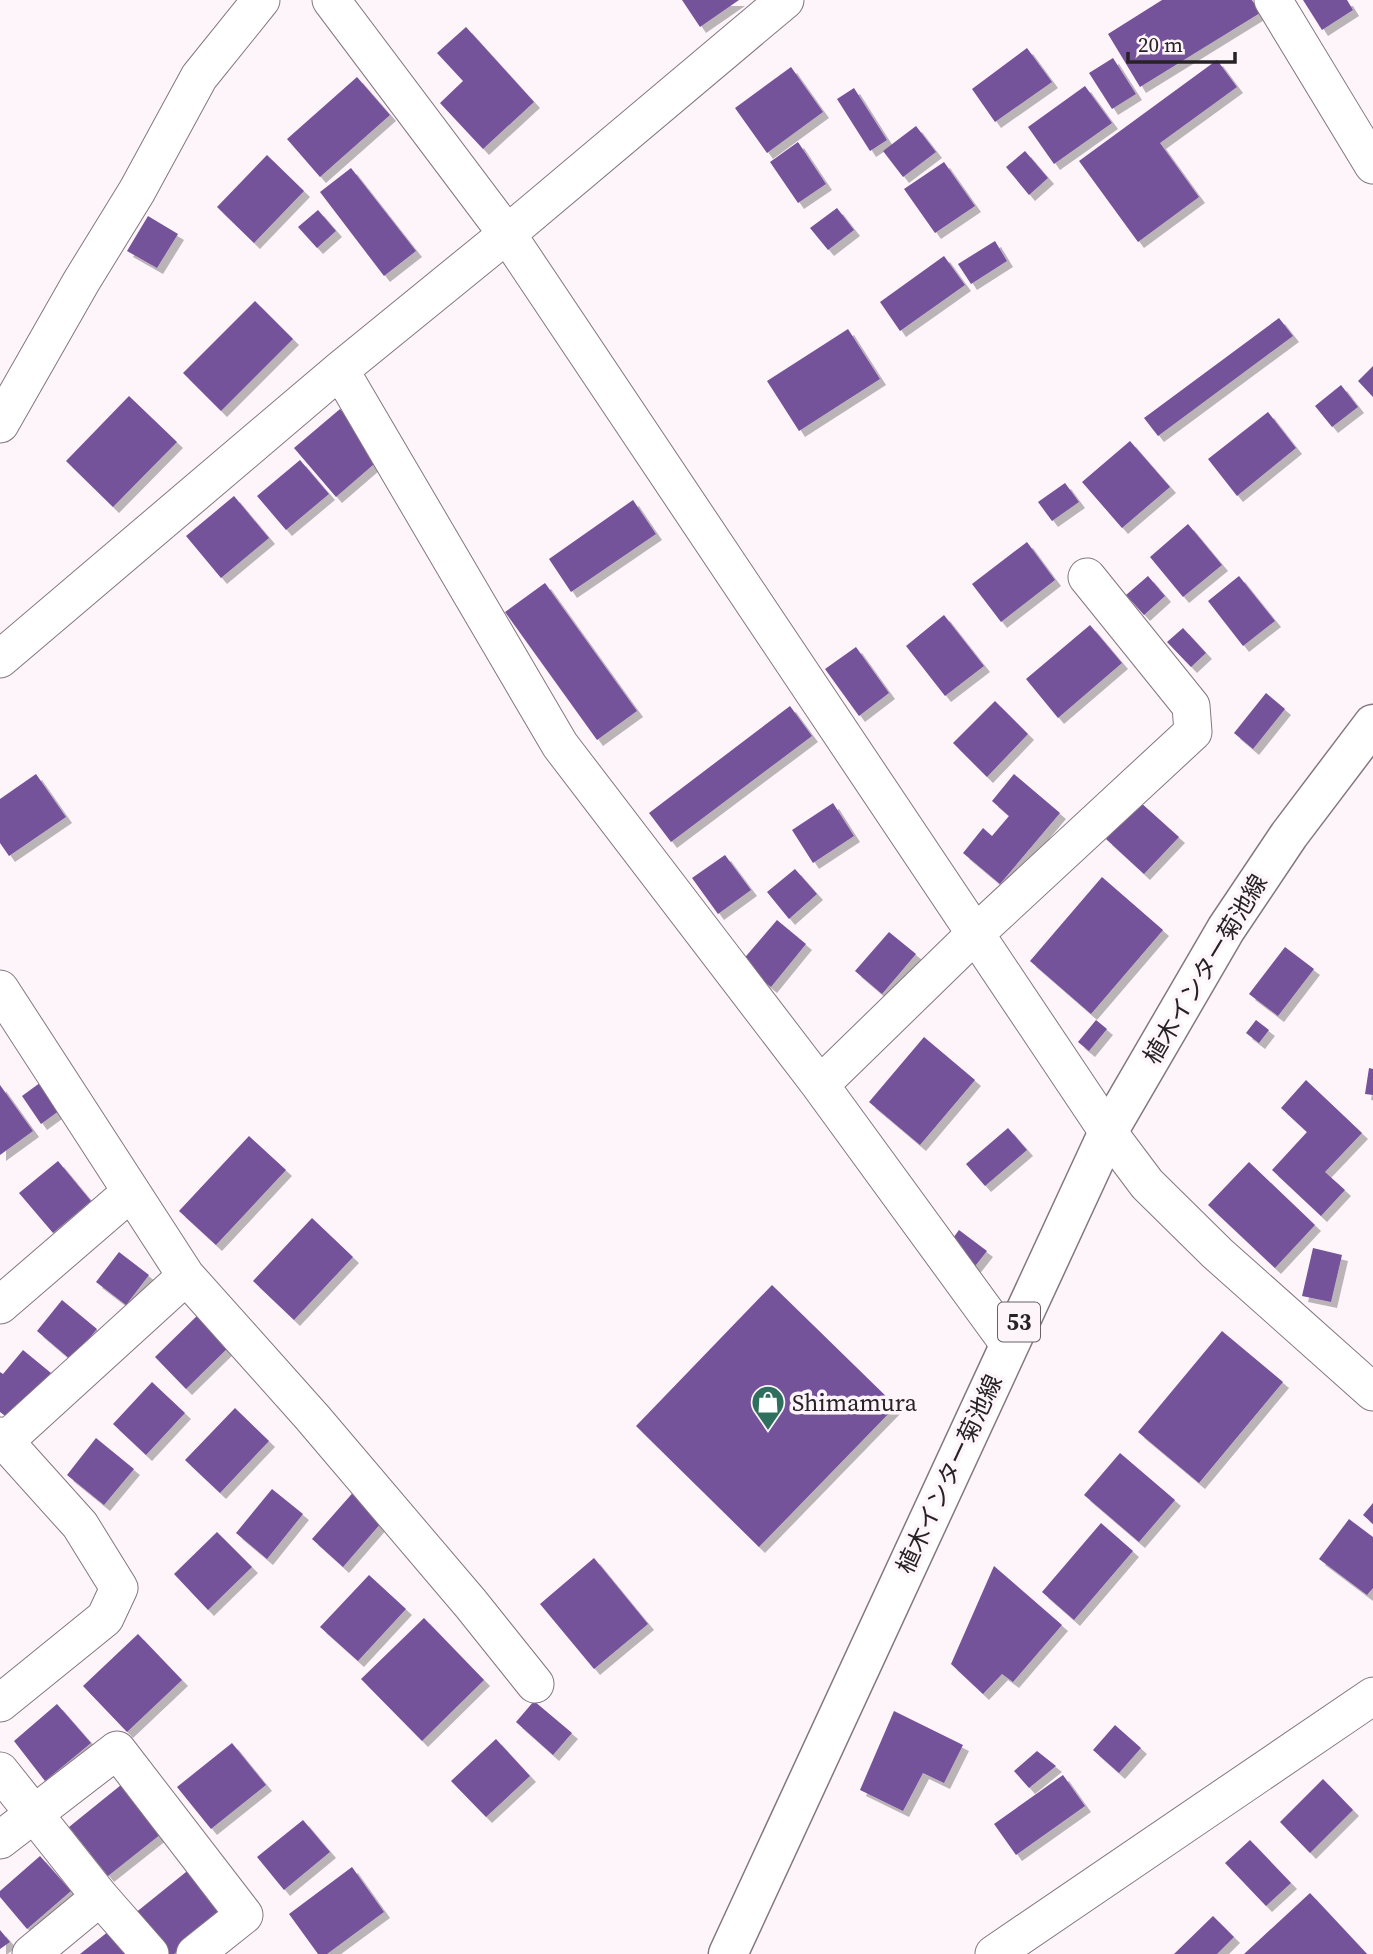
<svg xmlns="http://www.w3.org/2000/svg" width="1373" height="1954" font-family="'Source Serif 4','Noto Sans JP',serif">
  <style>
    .building { fill: #75529b; filter: url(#shadow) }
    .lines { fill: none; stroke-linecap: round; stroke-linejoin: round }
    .minor-casing { stroke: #847780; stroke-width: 39 }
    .major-casing { stroke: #847780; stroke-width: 41 }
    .minor { stroke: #fff; stroke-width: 37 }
    .major { stroke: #fff; stroke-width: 38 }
    .labels { text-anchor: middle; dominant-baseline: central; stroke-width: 7; stroke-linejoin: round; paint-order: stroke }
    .shield { fill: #fef5fa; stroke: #686166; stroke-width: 2 }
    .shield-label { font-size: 23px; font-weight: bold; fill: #272226 }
    .street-label { font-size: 24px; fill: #272226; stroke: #fef5fa }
    .poi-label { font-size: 24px; fill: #272226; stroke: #fef5fa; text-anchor: start }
  </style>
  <defs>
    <filter id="shadow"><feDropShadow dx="6" dy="6" stdDeviation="0" flood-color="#0004"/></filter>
  </defs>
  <rect width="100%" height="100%" fill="#fef5fa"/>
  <path class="building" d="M 682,0 L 739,0 L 700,27 Z
    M 1162,0 L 1252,0 L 1260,13 L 1140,87 L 1108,34 Z
    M 1303,0 L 1347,0 L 1353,10 L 1322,30 Z
    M 466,27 L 534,102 L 483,149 L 440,103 L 463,81 L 437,53 Z
    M 1027,48 L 1052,82 L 995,122 L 972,89 Z
    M 1113,58 L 1136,94 L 1112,109 L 1089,73 Z
    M 1217,60 L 1237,87 L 1160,143 L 1199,197 L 1138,242 L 1079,161 Z
    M 791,67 L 823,112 L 767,153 L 735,108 Z
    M 357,77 L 390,115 L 320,177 L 287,139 Z
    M 1085,86 L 1112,123 L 1054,164 L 1028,127 Z
    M 854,88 L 887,140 L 870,151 L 837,99 Z
    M 916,126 L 936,152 L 903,177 L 883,151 Z
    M 798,142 L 826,184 L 798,203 L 770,162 Z
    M 1025,151 L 1048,178 L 1029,195 L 1006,167 Z
    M 267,155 L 304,191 L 254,243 L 217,207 Z
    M 944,162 L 975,206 L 935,233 L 904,189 Z
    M 351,168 L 416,251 L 384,276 L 320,192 Z
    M 837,208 L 854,230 L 828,250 L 810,228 Z
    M 318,210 L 336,231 L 317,248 L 298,227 Z
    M 148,216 L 178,234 L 157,268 L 127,251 Z
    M 995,241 L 1007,261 L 971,284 L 958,264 Z
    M 944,256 L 965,285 L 900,331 L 880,302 Z
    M 255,301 L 293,339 L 221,411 L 183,373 Z
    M 1279,318 L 1293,336 L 1158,436 L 1144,418 Z
    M 848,329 L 880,379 L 799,431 L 767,381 Z
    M 1373,366 L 1373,397 L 1358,381 Z
    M 1341,385 L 1358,407 L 1332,427 L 1315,406 Z
    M 129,396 L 177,442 L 113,507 L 66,461 Z
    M 340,409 L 381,458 L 336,497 L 294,448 Z
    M 1268,412 L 1296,448 L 1237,496 L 1208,459 Z
    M 1130,441 L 1170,487 L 1122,528 L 1082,482 Z
    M 300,460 L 329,494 L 286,530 L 257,496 Z
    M 1065,483 L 1079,502 L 1052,521 L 1038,502 Z
    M 234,496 L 269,538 L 221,578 L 186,536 Z
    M 633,500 L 656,534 L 571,592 L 549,559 Z
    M 1188,524 L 1222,565 L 1183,597 L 1150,557 Z
    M 1027,542 L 1055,580 L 1001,622 L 972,584 Z
    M 1148,576 L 1165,596 L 1144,615 L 1126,595 Z
    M 1239,576 L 1275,621 L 1243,646 L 1208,601 Z
    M 545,583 L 637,711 L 597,740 L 505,612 Z
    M 944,615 L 984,666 L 945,696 L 906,646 Z
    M 1090,625 L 1122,663 L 1058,718 L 1026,679 Z
    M 1183,628 L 1206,653 L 1191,667 L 1167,642 Z
    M 856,647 L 889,693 L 859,716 L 825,669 Z
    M 1266,693 L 1285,709 L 1253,749 L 1234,733 Z
    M 995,701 L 1028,734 L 987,777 L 953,743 Z
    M 790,706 L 812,736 L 671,842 L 649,813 Z
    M 36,774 L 66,817 L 9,856 L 0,843 L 0,799 Z
    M 1014,774 L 1060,813 L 1000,884 L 963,853 L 983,828 L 992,836 L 1009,816 L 992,801 Z
    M 1140,802 L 1179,837 L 1144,874 L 1106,839 Z
    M 833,803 L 854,836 L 813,863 L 792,830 Z
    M 725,855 L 751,890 L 718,914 L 692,878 Z
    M 795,869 L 817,894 L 789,919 L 767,892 Z
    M 1102,877 L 1163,930 L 1091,1014 L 1030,961 Z
    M 777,920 L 806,944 L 771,987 L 741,962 Z
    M 889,932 L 916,954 L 882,994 L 855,971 Z
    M 1285,947 L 1314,969 L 1278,1016 L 1249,994 Z
    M 1096,1020 L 1107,1029 L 1089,1051 L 1078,1042 Z
    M 1256,1020 L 1269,1030 L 1259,1043 L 1246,1033 Z
    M 924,1037 L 975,1080 L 920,1145 L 869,1102 Z
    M 1369,1068 L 1373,1069 L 1373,1095 L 1365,1094 Z
    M 48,1077 L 67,1105 L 41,1124 L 22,1096 Z
    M 1306,1080 L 1362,1133 L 1325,1172 L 1345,1190 L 1321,1216 L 1272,1170 L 1307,1132 L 1281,1108 Z
    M 0,1085 L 33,1131 L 0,1155 Z
    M 1008,1128 L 1027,1150 L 985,1186 L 966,1164 Z
    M 249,1136 L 286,1170 L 216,1245 L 179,1211 Z
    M 58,1161 L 91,1201 L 53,1233 L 19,1193 Z
    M 1249,1162 L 1315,1225 L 1275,1268 L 1208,1205 Z
    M 312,1218 L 353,1257 L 294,1320 L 253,1281 Z
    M 959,1230 L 987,1251 L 972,1270 L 945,1249 Z
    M 1313,1248 L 1342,1255 L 1331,1302 L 1302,1296 Z
    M 119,1252 L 149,1275 L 126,1305 L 96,1282 Z
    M 772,1285 L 896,1406 L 759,1547 L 636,1426 Z
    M 62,1300 L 97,1329 L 71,1360 L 37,1331 Z
    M 203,1310 L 235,1341 L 186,1389 L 155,1357 Z
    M 1222,1331 L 1283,1382 L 1199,1483 L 1138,1432 Z
    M 23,1350 L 51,1373 L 12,1421 L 0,1412 L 0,1372 L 3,1374 Z
    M 152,1382 L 185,1413 L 146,1455 L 113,1424 Z
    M 235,1408 L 269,1441 L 220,1493 L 185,1460 Z
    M 96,1438 L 134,1469 L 104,1505 L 67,1475 Z
    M 1120,1453 L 1175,1500 L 1139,1542 L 1084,1495 Z
    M 357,1488 L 388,1515 L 343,1567 L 312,1539 Z
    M 272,1489 L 303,1514 L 267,1559 L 236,1533 Z
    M 1373,1503 L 1373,1524 L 1363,1515 Z
    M 1349,1519 L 1373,1537 L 1373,1588 L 1367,1595 L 1319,1559 Z
    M 1101,1523 L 1133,1551 L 1074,1620 L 1042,1592 Z
    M 217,1532 L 252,1567 L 208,1610 L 174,1574 Z
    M 594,1558 L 648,1624 L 594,1669 L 540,1604 Z
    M 994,1566 L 1062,1625 L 1013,1682 L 1002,1674 L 983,1694 L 951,1664 Z
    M 369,1575 L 406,1609 L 358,1661 L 320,1627 Z
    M 424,1618 L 484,1680 L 422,1741 L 361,1679 Z
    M 138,1634 L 182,1680 L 127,1732 L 83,1686 Z
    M 534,1701 L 572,1733 L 553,1755 L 516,1722 Z
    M 57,1704 L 91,1743 L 45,1781 L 14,1741 Z
    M 894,1711 L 963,1745 L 944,1783 L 923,1773 L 903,1811 L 860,1790 Z
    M 1115,1725 L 1141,1748 L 1119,1773 L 1093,1750 Z
    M 496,1739 L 530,1776 L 486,1817 L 451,1781 Z
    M 232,1743 L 266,1785 L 211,1829 L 177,1787 Z
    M 1037,1751 L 1056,1766 L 1029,1788 L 1014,1771 Z
    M 1063,1775 L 1085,1806 L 1016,1855 L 994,1824 Z
    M 1323,1779 L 1353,1810 L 1310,1853 L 1280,1822 Z
    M 121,1785 L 161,1834 L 108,1876 L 69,1827 Z
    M 303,1820 L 330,1852 L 284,1890 L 257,1857 Z
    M 1250,1840 L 1291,1883 L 1266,1906 L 1225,1863 Z
    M 40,1856 L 71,1891 L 27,1929 L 0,1897 L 0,1891 Z
    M 352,1867 L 384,1912 L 327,1954 L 318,1954 L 289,1914 Z
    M 191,1868 L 226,1911 L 174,1954 L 167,1954 L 134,1914 Z
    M 1310,1893 L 1367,1954 L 1244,1954 Z
    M 1213,1916 L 1234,1937 L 1217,1954 L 1174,1954 Z
    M 0,1930 L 10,1942 L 0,1949 Z
    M 109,1931 L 128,1954 L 80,1954 Z"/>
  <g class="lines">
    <defs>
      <path id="minor" d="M 331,0 L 507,234 L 1108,1132 L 1147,1184 L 1217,1253 L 1373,1392
        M 1273,0 L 1373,165
        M 340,370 L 560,745 L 820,1085 L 1009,1344
        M 0,424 L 81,282 L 137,191 L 199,77 L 261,0
        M 0,659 L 340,370 L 507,234 L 785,0
        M 0,989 L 186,1276 L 312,1417 L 471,1604 L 535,1684
        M 820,1085 L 975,934 L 1193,732 L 1191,706 L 1087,577
        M 0,1305 L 131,1192
        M 0,1436 L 80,1525 L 119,1588 L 105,1618 L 0,1703
        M 5,1441 L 186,1276
        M 0,1771 L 100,1897 L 150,1954
        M 0,1840 L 117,1750 L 244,1915 L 195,1954
        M 31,1954 L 100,1897
        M 994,1954 L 1373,1696"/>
      <path id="major" d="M 728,1954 L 1108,1132 L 1226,929 L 1289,835 L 1373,724"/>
    </defs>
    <use href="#minor" class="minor-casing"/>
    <use href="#major" class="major-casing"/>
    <use href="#minor" class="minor"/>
    <use href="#major" class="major"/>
  </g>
  <defs>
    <symbol id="shop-pin" viewBox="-11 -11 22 30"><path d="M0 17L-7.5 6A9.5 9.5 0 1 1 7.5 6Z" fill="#2f6f5d" stroke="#fef5fa"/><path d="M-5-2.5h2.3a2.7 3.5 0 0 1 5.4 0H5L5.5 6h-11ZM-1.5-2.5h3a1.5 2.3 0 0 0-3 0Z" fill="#fff"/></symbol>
  </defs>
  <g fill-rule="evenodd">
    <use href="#shop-pin" x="749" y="1383" width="38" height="52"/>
  </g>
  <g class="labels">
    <rect class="shield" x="998" y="1302.5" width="42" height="39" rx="5"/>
    <g class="shield-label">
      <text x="1019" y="1322">53</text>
    </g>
    <g class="street-label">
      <text transform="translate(1205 969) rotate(-59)">植木インター菊池線</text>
      <text transform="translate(949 1474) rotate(-65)">植木インター菊池線</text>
    </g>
    <g class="poi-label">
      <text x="792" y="1402">Shimamura</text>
    </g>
  </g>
  <path d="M1128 52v10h107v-10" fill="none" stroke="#272226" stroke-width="3.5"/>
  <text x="1138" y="52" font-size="21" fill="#272226" stroke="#fef5fa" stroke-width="5" paint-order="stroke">20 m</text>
</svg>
